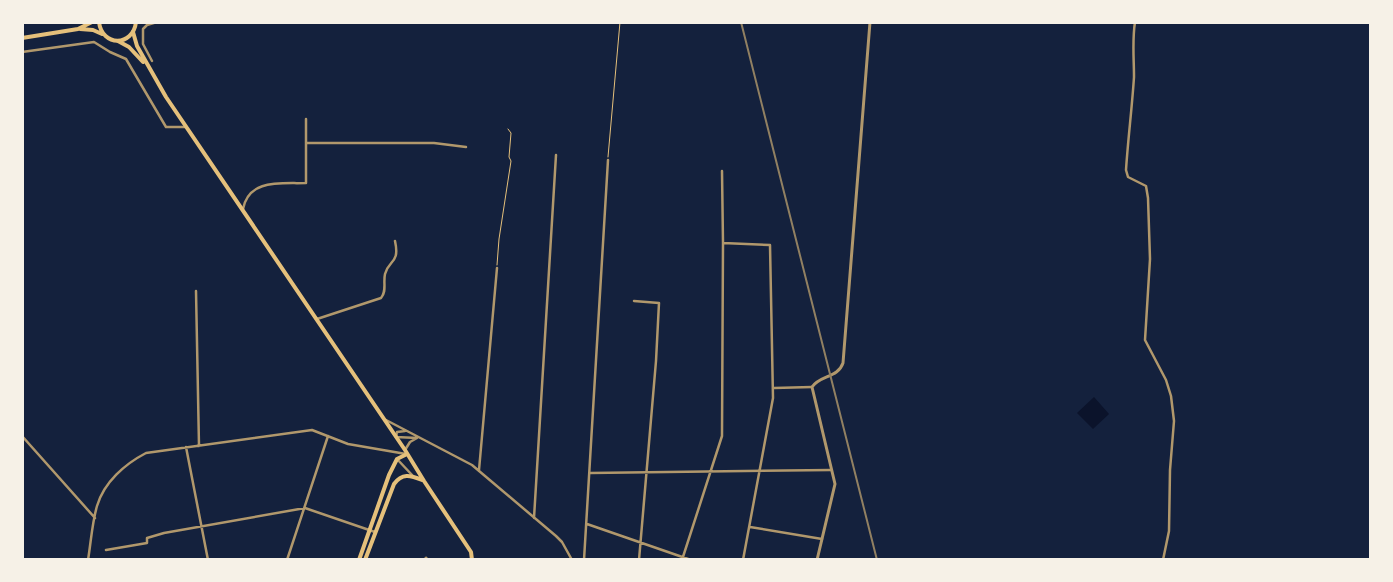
<svg xmlns="http://www.w3.org/2000/svg" width="1393" height="582" font-family="'DM Sans',sans-serif">
  <style>
    .water { fill: #0b132b }
    .lines { fill: none; stroke-linecap: round; stroke-linejoin: round }
    .path { stroke: #e5c07b; stroke-width: 1 }
    .minor { stroke: #b1986c; stroke-width: 2.5 }
    .tertiary { stroke: #b1986c; stroke-width: 3 }
    .secondary { stroke: #e5c07b; stroke-width: 4 }
    .primary { stroke: #e5c07b; stroke-width: 4 }
    .rail { stroke: #918062; stroke-width: 2 }
  </style>
  <rect width="100%" height="100%" fill="#14213d"/>
  <path class="water" d="M 1094,397 L 1109,414 L 1093,429 L 1077,413 Z"/>
  <g class="lines">
    <path class="path" d="M 608,157 L 620,22
      M 497,265 L 499,239 L 511,161 L 509,157 L 511,133 L 508,129"/>
    <path class="minor" d="M 1135,22 C 1132,41 1134,58 1134,77 C 1132,108 1128,139 1126,170 L 1128,177 L 1146,186 L 1148,198 L 1150,259 L 1145,340 L 1166,380 L 1171,396 L 1174,421 L 1170,470 L 1169,531 L 1163,560
      M 22,52 L 94,42 L 110,52 L 126,59 L 166,127 L 185,127
      M 152,61 L 143,44 L 143,29 L 147,25 L 157,22
      M 306,143 L 434,143 L 466,147
      M 243,209 C 249,178 282,184 306,183 L 306,119
      M 723,243 L 770,245 L 773,398 L 743,560
      M 196,291 L 199,446
      M 634,301 L 659,303 L 656,361 L 639,560
      M 317,319 L 381,298 C 387,291 383,283 385,274 C 389,259 400,264 395,241
      M 774,388 L 812,387
      M 386,420 L 472,465 L 556,536 L 562,542 L 572,560
      M 405,431 L 397,432 L 396,437 L 417,438
      M 22,436 L 95,518
      M 186,447 L 208,560
      M 405,450 L 410,442 L 417,438
      M 397,459 L 413,476
      M 479,470 L 497,268
      M 590,473 L 831,470
      M 534,518 L 556,155
      M 587,524 L 691,560
      M 750,527 L 822,539
      M 106,550 L 147,543 L 147,538 L 164,533 L 305,508 L 375,532
      M 88,560 C 91,542 92,523 97,506 C 104,482 125,464 146,453 L 312,430 L 348,444 L 406,454
      M 287,560 L 328,436
      M 584,560 L 608,160
      M 682,560 L 722,436 L 723,243 L 722,171"/>
    <path class="tertiary" d="M 426,558 L 427,560
      M 817,560 L 835,484 L 812,387 C 820,375 838,378 843,363 L 870,22"/>
    <path class="secondary" d="M 133,32 L 137,46 L 166,97 L 405,450 L 424,481 L 471,552 L 472,560
      M 118,41 L 129,47 L 143,62
      M 359,560 L 389,475 L 397,459 L 407,454
      M 365,560 L 394,484 C 402,473 410,475 422,480"/>
    <path class="primary" d="M 99,22 C 102,47 133,47 136,22
      M 80,29 L 93,30 L 102,34
      M 22,38 L 78,29 L 92,22"/>
    <path class="rail" d="M 741,22 L 877,560"/>
  </g>
  <rect width="1393" height="582" fill="none" stroke="#f6f1e7" stroke-width="48"/>
</svg>
